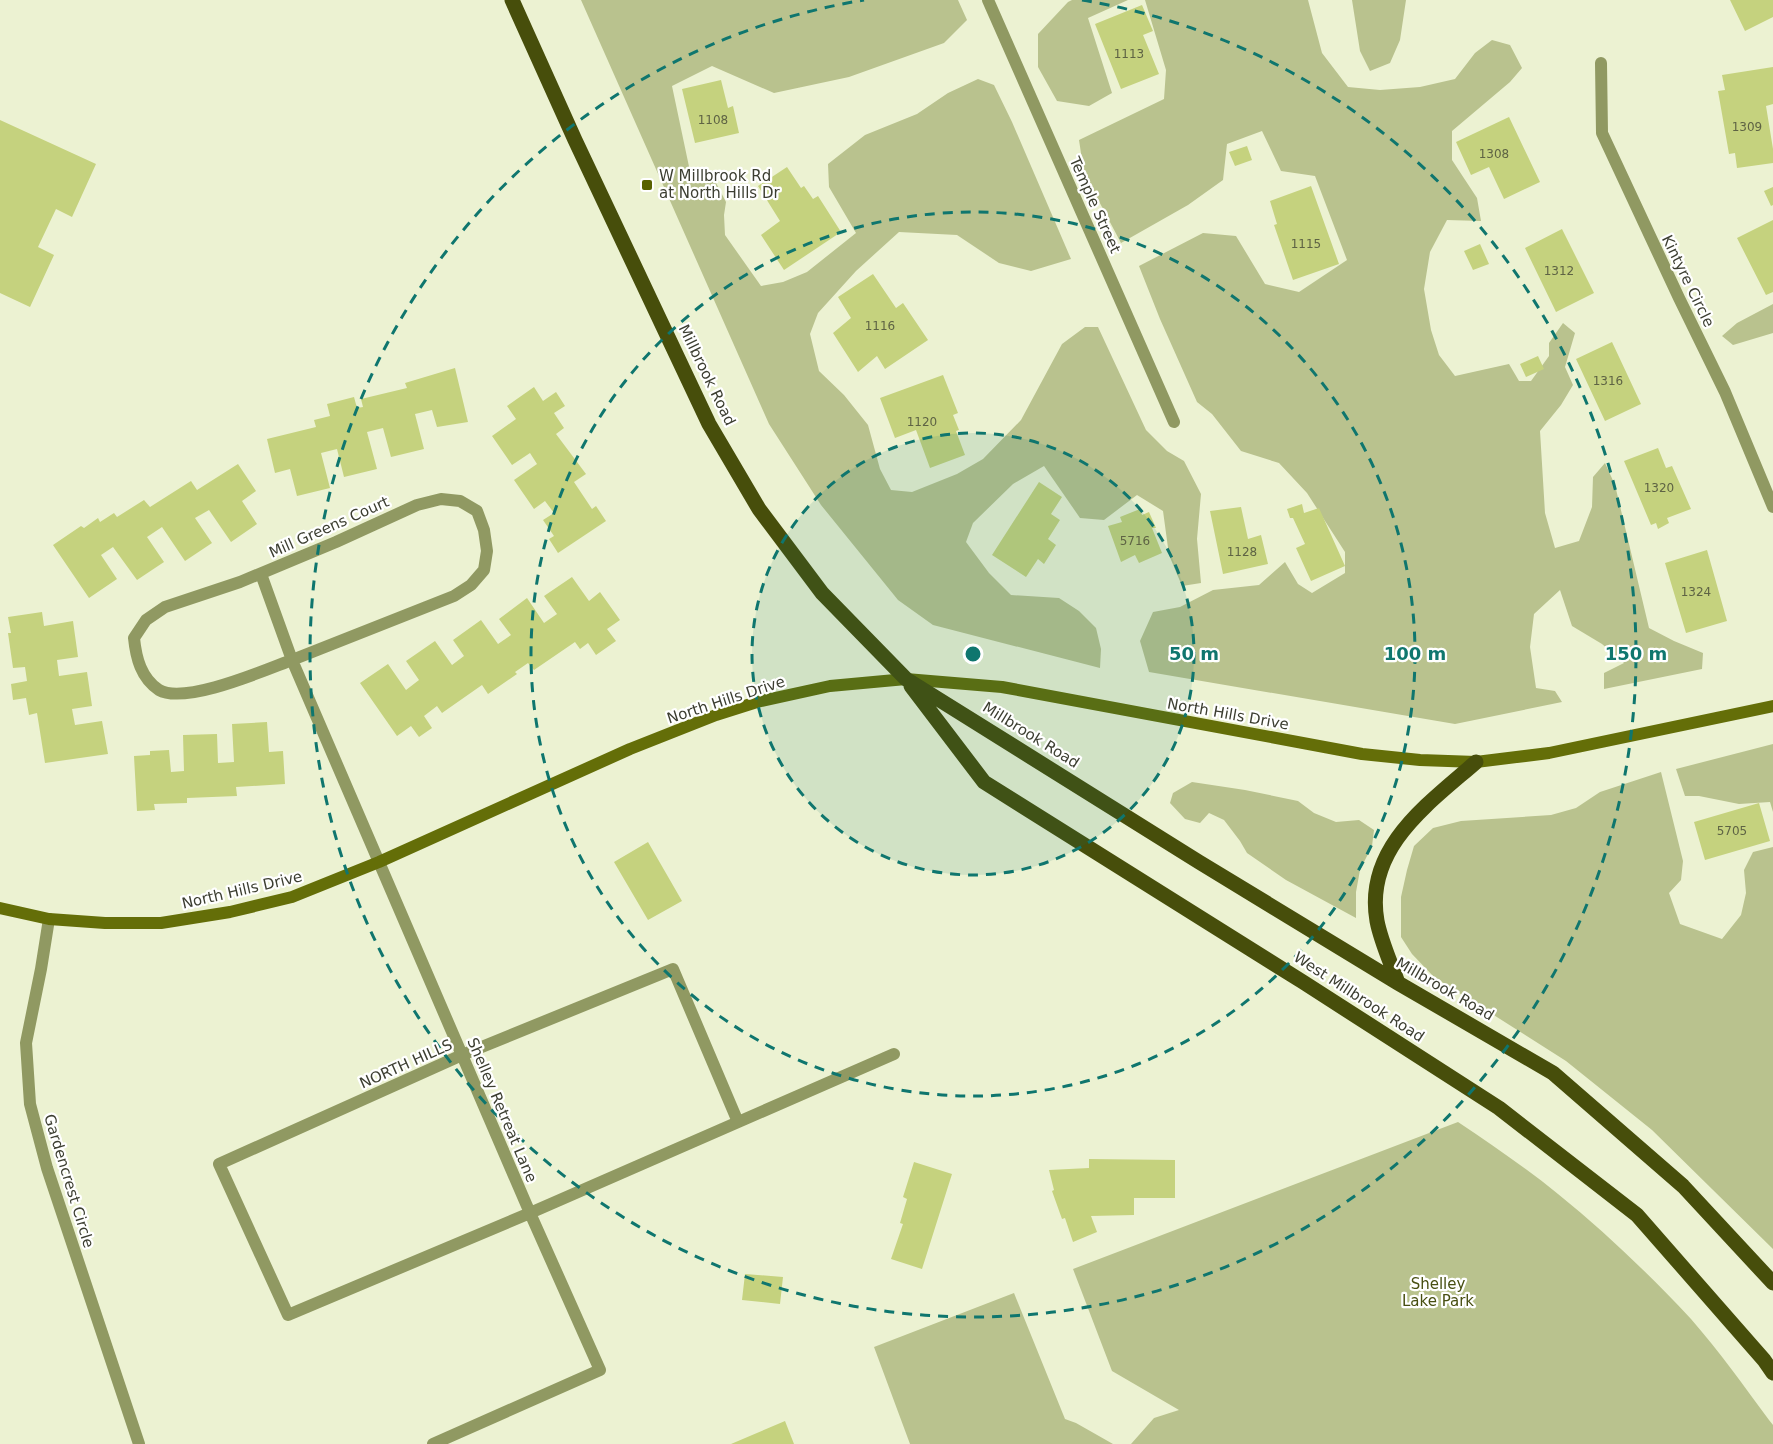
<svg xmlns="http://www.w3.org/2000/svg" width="1773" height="1444" font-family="'DejaVu Sans',sans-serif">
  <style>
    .green { fill: #b9c28e }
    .building { fill: #c5d27e }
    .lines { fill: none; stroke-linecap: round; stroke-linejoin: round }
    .street { stroke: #909962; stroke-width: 12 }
    .secondary { stroke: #646e08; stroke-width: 12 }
    .primary { stroke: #474e0b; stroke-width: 15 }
    .ring { fill: none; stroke: #0f766e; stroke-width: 3; stroke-dasharray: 10 8 }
    .poi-dot { fill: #586100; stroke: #fff; stroke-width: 2 }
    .labels { text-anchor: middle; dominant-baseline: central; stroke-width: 4.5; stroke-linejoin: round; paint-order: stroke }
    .number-label { font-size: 12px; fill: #5e6344 }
    .poi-label { font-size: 15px; fill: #3c3e31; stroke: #fff; text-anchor: start }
    .street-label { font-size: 15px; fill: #3c3e31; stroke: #fff }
    .park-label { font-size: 15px; fill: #484f11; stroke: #fff }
    .centre { fill: #0f766e; stroke: #fff; stroke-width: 3 }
    .ring-label { font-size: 18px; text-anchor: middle; font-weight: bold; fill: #0f766e; stroke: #fff; stroke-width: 4.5; stroke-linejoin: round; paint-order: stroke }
  </style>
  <rect width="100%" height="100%" fill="#ecf2d2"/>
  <path class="green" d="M 581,0 L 958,0 L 967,20 L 944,43 L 849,77 L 774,93 L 712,66 L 672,86 L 691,176 L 714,179 L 726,202 L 724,215 L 725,235 L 761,286 L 783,282 L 807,272 L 856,233 L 829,187 L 828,164 L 865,135 L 917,114 L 948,93 L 978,79 L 994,85 L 1012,122 L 1071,259 L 1031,271 L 999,263 L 957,235 L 899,232 L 856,271 L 818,313 L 810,334 L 819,371 L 844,395 L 868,425 L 880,469 L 891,490 L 912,492 L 957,474 L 983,459 L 1021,420 L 1062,344 L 1085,327 L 1098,327 L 1146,430 L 1167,451 L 1184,461 L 1201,494 L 1197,539 L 1201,583 L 1182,586 L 1169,555 L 1163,511 L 1137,495 L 1104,520 L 1080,518 L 1044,466 L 1013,484 L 973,523 L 966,542 L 989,573 L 1011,595 L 1059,598 L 1079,611 L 1096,628 L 1101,649 L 1100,668 L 933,625 L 898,600 L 821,505 L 769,424 Z
    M 1072,0 L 1128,0 L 1088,18 L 1112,93 L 1089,106 L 1057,101 L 1038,67 L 1038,34 L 1068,2 Z
    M 1145,0 L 1308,0 L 1322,53 L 1348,87 L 1380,90 L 1420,87 L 1455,79 L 1475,53 L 1492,40 L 1510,45 L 1522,68 L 1510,82 L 1452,131 L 1452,160 L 1477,198 L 1481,221 L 1447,220 L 1430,252 L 1424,289 L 1431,330 L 1439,355 L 1455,376 L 1509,364 L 1519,381 L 1531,381 L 1549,356 L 1549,343 L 1563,323 L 1575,333 L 1565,367 L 1573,385 L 1561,405 L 1540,431 L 1545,513 L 1555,548 L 1579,541 L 1592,507 L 1593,477 L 1605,463 L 1615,485 L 1649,628 L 1674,641 L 1703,653 L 1702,669 L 1604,689 L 1604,673 L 1624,663 L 1602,644 L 1572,626 L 1560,590 L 1534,614 L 1530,647 L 1536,688 L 1555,691 L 1562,702 L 1455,724 L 1149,672 L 1140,641 L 1153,612 L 1180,607 L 1213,590 L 1259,585 L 1285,562 L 1298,584 L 1312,593 L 1345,573 L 1345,552 L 1307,493 L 1279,463 L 1241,451 L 1212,414 L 1197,402 L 1160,319 L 1139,266 L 1203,233 L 1236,236 L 1265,284 L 1299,292 L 1347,260 L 1315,176 L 1281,171 L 1262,131 L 1227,144 L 1223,180 L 1188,205 L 1121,243 L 1084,173 L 1079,140 L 1164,99 L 1166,70 Z
    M 1352,0 L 1406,0 L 1400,40 L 1390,63 L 1370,71 L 1360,51 Z
    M 1773,304 L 1773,333 L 1733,345 L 1722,336 L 1737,323 Z
    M 1773,744 L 1773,812 L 1770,802 L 1739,804 L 1699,796 L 1685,796 L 1676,769 Z
    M 1661,772 L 1683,861 L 1681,880 L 1669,893 L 1680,924 L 1722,939 L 1741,915 L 1746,893 L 1744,870 L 1753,852 L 1773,847 L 1773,1249 L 1652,1130 L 1566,1061 L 1434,977 L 1412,954 L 1401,937 L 1401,897 L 1407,870 L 1414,846 L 1433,828 L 1461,821 L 1551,815 L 1576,808 L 1600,792 Z
    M 1192,782 L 1245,790 L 1298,801 L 1314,813 L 1336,822 L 1359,820 L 1374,830 L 1372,846 L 1360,870 L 1356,892 L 1356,918 L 1286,880 L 1247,853 L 1240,841 L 1224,820 L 1209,813 L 1200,823 L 1185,819 L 1170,803 L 1173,793 Z
    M 1458,1122 C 1492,1145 1526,1168 1558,1194 C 1605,1232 1650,1275 1691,1319 C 1719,1351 1744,1386 1769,1420 L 1773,1425 L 1773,1444 L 1131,1444 L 1154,1418 L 1179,1410 L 1112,1371 L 1073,1269 Z
    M 1014,1293 L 1065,1419 L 1076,1423 L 1113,1444 L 910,1444 L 874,1347 Z"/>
  <path class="building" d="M 1730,0 L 1773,0 L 1773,17 L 1745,31 Z
    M 1142,5 L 1153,31 L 1143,35 L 1159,74 L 1121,89 L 1095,24 Z
    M 1773,67 L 1773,104 L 1766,106 L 1773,149 L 1773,163 L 1737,168 L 1735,153 L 1729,154 L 1718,91 L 1725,90 L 1722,75 Z
    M 721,80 L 728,108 L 733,106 L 739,133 L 695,143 L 682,89 Z
    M 1509,117 L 1540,182 L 1504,199 L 1489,167 L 1471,175 L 1456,142 Z
    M 0,120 L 96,164 L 72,217 L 56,209 L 38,247 L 54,255 L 30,307 L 0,293 Z
    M 1247,146 L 1252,160 L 1235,166 L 1229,152 Z
    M 787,167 L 801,188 L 804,186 L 813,199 L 818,196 L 841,232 L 784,270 L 761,235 L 780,221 L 758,186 Z
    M 1311,186 L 1339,264 L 1293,280 L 1274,225 L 1277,224 L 1270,201 Z
    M 1773,187 L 1773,205 L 1771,206 L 1764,191 Z
    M 1773,220 L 1773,292 L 1766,295 L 1737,238 Z
    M 1562,229 L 1594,293 L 1556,312 L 1525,248 Z
    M 1480,244 L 1489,264 L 1473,270 L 1464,251 Z
    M 873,274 L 896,308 L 903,303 L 928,340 L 885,369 L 877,356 L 858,372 L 833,333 L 851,318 L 838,297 Z
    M 1612,342 L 1641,404 L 1605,421 L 1576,359 Z
    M 1538,356 L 1544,369 L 1526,377 L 1520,364 Z
    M 455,368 L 468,422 L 437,427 L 432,410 L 415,414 L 424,449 L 391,457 L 383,428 L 367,432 L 377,469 L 344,477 L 337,449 L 321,453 L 330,488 L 297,496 L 290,469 L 275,473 L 267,439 L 316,427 L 314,420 L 330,416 L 327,404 L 354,397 L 357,408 L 363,407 L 361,399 L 407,388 L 405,383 Z
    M 943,375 L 958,413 L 953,415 L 959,430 L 956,431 L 965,455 L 930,468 L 916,430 L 895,438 L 880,398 Z
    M 534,387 L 543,401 L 556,392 L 565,406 L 554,413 L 564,428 L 556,434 L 586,474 L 574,482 L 592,509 L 596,506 L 606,521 L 558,553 L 549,539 L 554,536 L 543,520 L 554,513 L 545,501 L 534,509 L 514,480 L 537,464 L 530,453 L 512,465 L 492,436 L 516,419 L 507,406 Z
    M 1658,448 L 1666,468 L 1672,466 L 1691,509 L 1667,518 L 1669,523 L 1658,529 L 1656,523 L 1651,525 L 1624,461 Z
    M 238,464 L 256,491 L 242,501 L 257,524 L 231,542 L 209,510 L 195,518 L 212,543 L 185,561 L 162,527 L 147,537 L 164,562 L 137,580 L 113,547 L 101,555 L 117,579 L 89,598 L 53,545 L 81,526 L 84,528 L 98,518 L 100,522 L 114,513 L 117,517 L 144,500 L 150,507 L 191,481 L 197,490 Z
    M 1039,482 L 1062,497 L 1051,514 L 1060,520 L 1048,539 L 1056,545 L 1044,564 L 1038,559 L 1026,577 L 992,555 Z
    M 1302,504 L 1304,513 L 1319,508 L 1345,566 L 1311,581 L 1296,548 L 1305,544 L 1293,518 L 1290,518 L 1287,509 Z
    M 1241,507 L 1248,539 L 1261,535 L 1268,564 L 1223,574 L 1210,511 Z
    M 1140,509 L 1142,515 L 1149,512 L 1156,528 L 1152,528 L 1162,553 L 1139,563 L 1135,555 L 1121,562 L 1108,526 L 1122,522 L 1120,517 Z
    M 1707,550 L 1727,621 L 1686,633 L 1665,563 Z
    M 572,577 L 589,601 L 600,592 L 620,620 L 607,629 L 616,641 L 596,655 L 588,643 L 580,649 L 575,642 L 534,670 L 528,663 L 515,672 L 517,674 L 488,694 L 482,685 L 442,713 L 437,706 L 424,716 L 432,728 L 419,737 L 411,726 L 397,736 L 360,683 L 388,664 L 406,690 L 419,680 L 406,661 L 435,641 L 452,665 L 464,656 L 453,640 L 481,620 L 498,644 L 511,635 L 499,619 L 527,598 L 544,623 L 557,614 L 544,596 Z
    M 42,612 L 44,626 L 73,621 L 78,657 L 57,660 L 59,676 L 87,672 L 92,706 L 72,709 L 75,725 L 102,721 L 108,754 L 45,763 L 37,713 L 29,715 L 26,698 L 13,700 L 11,684 L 27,681 L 25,667 L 13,668 L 8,633 L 11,633 L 8,617 Z
    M 267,722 L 269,752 L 283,751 L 285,784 L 236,787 L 237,796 L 187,798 L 187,803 L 154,804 L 155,810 L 137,811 L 134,756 L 150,755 L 150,751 L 169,750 L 171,772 L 184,771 L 183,735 L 217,734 L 218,763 L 234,762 L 232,724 Z
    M 1759,803 L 1770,841 L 1705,860 L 1694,822 Z
    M 648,842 L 682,901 L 648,920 L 614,862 Z
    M 1089,1159 L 1175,1160 L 1175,1198 L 1134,1198 L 1134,1215 L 1091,1216 L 1097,1232 L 1073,1242 L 1065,1218 L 1062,1219 L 1052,1191 L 1054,1190 L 1049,1170 L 1089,1168 Z
    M 914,1162 L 952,1174 L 922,1269 L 891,1259 L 903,1224 L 900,1223 L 907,1199 L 903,1197 Z
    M 745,1274 L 783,1277 L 780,1304 L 742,1300 Z
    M 785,1421 L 794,1444 L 731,1444 Z"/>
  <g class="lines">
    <path class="street" d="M 988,0 L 1174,422
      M 1601,63 L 1602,133 L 1679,298 L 1725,392 L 1773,507
      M 261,574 L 292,660 L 454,596 L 471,585 L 484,570 L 487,551 L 484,530 L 477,511 L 460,501 L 441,499 L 417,505 L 336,542 L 240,582 L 165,607 L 146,620 L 134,638 C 136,658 141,678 159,690 C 185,705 265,670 292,660 L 530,1213 L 600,1370 L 433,1444
      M 49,919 L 41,969 L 26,1043 L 30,1104 L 47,1168 L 139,1444
      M 738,1122 L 673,969 L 462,1055 L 219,1164 L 288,1315 L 530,1213 L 894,1054"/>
    <path class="secondary" d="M 0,908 L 49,919 L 105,923 L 161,923 L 230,912 L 292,897 L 379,862 L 630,749 L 716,715 L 757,702 L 830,686 L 906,679 L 1002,687 L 1362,754 L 1420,760 L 1476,762 L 1549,753 L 1773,706"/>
    <path class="primary" d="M 512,0 L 575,140 L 709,424 L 759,509 L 822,593 L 906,679 L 1199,862 L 1398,983 L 1553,1073 L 1683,1186 L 1773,1283
      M 911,686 L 984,782 L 1303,982 L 1499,1108 L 1637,1215 L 1764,1360 L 1773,1373
      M 1398,983 C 1391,963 1381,942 1377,921 C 1364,848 1428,804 1476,762"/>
  </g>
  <circle cx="973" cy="654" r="221" fill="#0f766e" fill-opacity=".12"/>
  <g class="ring">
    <circle cx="973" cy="654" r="221"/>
    <circle cx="973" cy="654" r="442"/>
    <path d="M1082 0A663 663 0 1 1 864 0"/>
  </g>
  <rect class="poi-dot" x="641" y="179" width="12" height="12" rx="3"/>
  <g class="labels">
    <g class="number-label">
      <text x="1129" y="54">1113</text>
      <text x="713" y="120">1108</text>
      <text x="1747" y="127">1309</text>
      <text x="1494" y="154">1308</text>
      <text x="1306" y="244">1115</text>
      <text x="1559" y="271">1312</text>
      <text x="880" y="326">1116</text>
      <text x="1608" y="381">1316</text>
      <text x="922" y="422">1120</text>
      <text x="1659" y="488">1320</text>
      <text x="1135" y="541">5716</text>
      <text x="1242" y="552">1128</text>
      <text x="1696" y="592">1324</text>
      <text x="1732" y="831">5705</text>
    </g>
    <g class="poi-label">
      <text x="659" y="176">W Millbrook Rd<tspan x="659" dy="17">at North Hills Dr</tspan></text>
    </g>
    <g class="street-label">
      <text transform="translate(1095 205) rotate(66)">Temple Street</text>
      <text transform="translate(1688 281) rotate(64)">Kintyre Circle</text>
      <text transform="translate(707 375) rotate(64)">Millbrook Road</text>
      <text transform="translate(329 527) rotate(-24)">Mill Greens Court</text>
      <text transform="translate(726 700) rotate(-18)">North Hills Drive</text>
      <text transform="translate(1228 714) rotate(10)">North Hills Drive</text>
      <text transform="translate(1031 735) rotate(32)">Millbrook Road</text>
      <text transform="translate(242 890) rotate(-13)">North Hills Drive</text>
      <text transform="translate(1445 989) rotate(30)">Millbrook Road</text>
      <text transform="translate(1359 997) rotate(33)">West Millbrook Road</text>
      <text transform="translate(406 1064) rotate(-24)">NORTH HILLS</text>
      <text transform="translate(502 1110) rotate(67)">Shelley Retreat Lane</text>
      <text transform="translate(69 1181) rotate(73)">Gardencrest Circle</text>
    </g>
    <g class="park-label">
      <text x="1438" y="1284">Shelley<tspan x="1438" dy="17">Lake Park</tspan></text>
    </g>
  </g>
  <circle cx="973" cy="654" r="9" class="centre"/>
  <g class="ring-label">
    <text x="1194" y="660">50 m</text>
    <text x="1415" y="660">100 m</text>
    <text x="1636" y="660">150 m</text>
  </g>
</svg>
